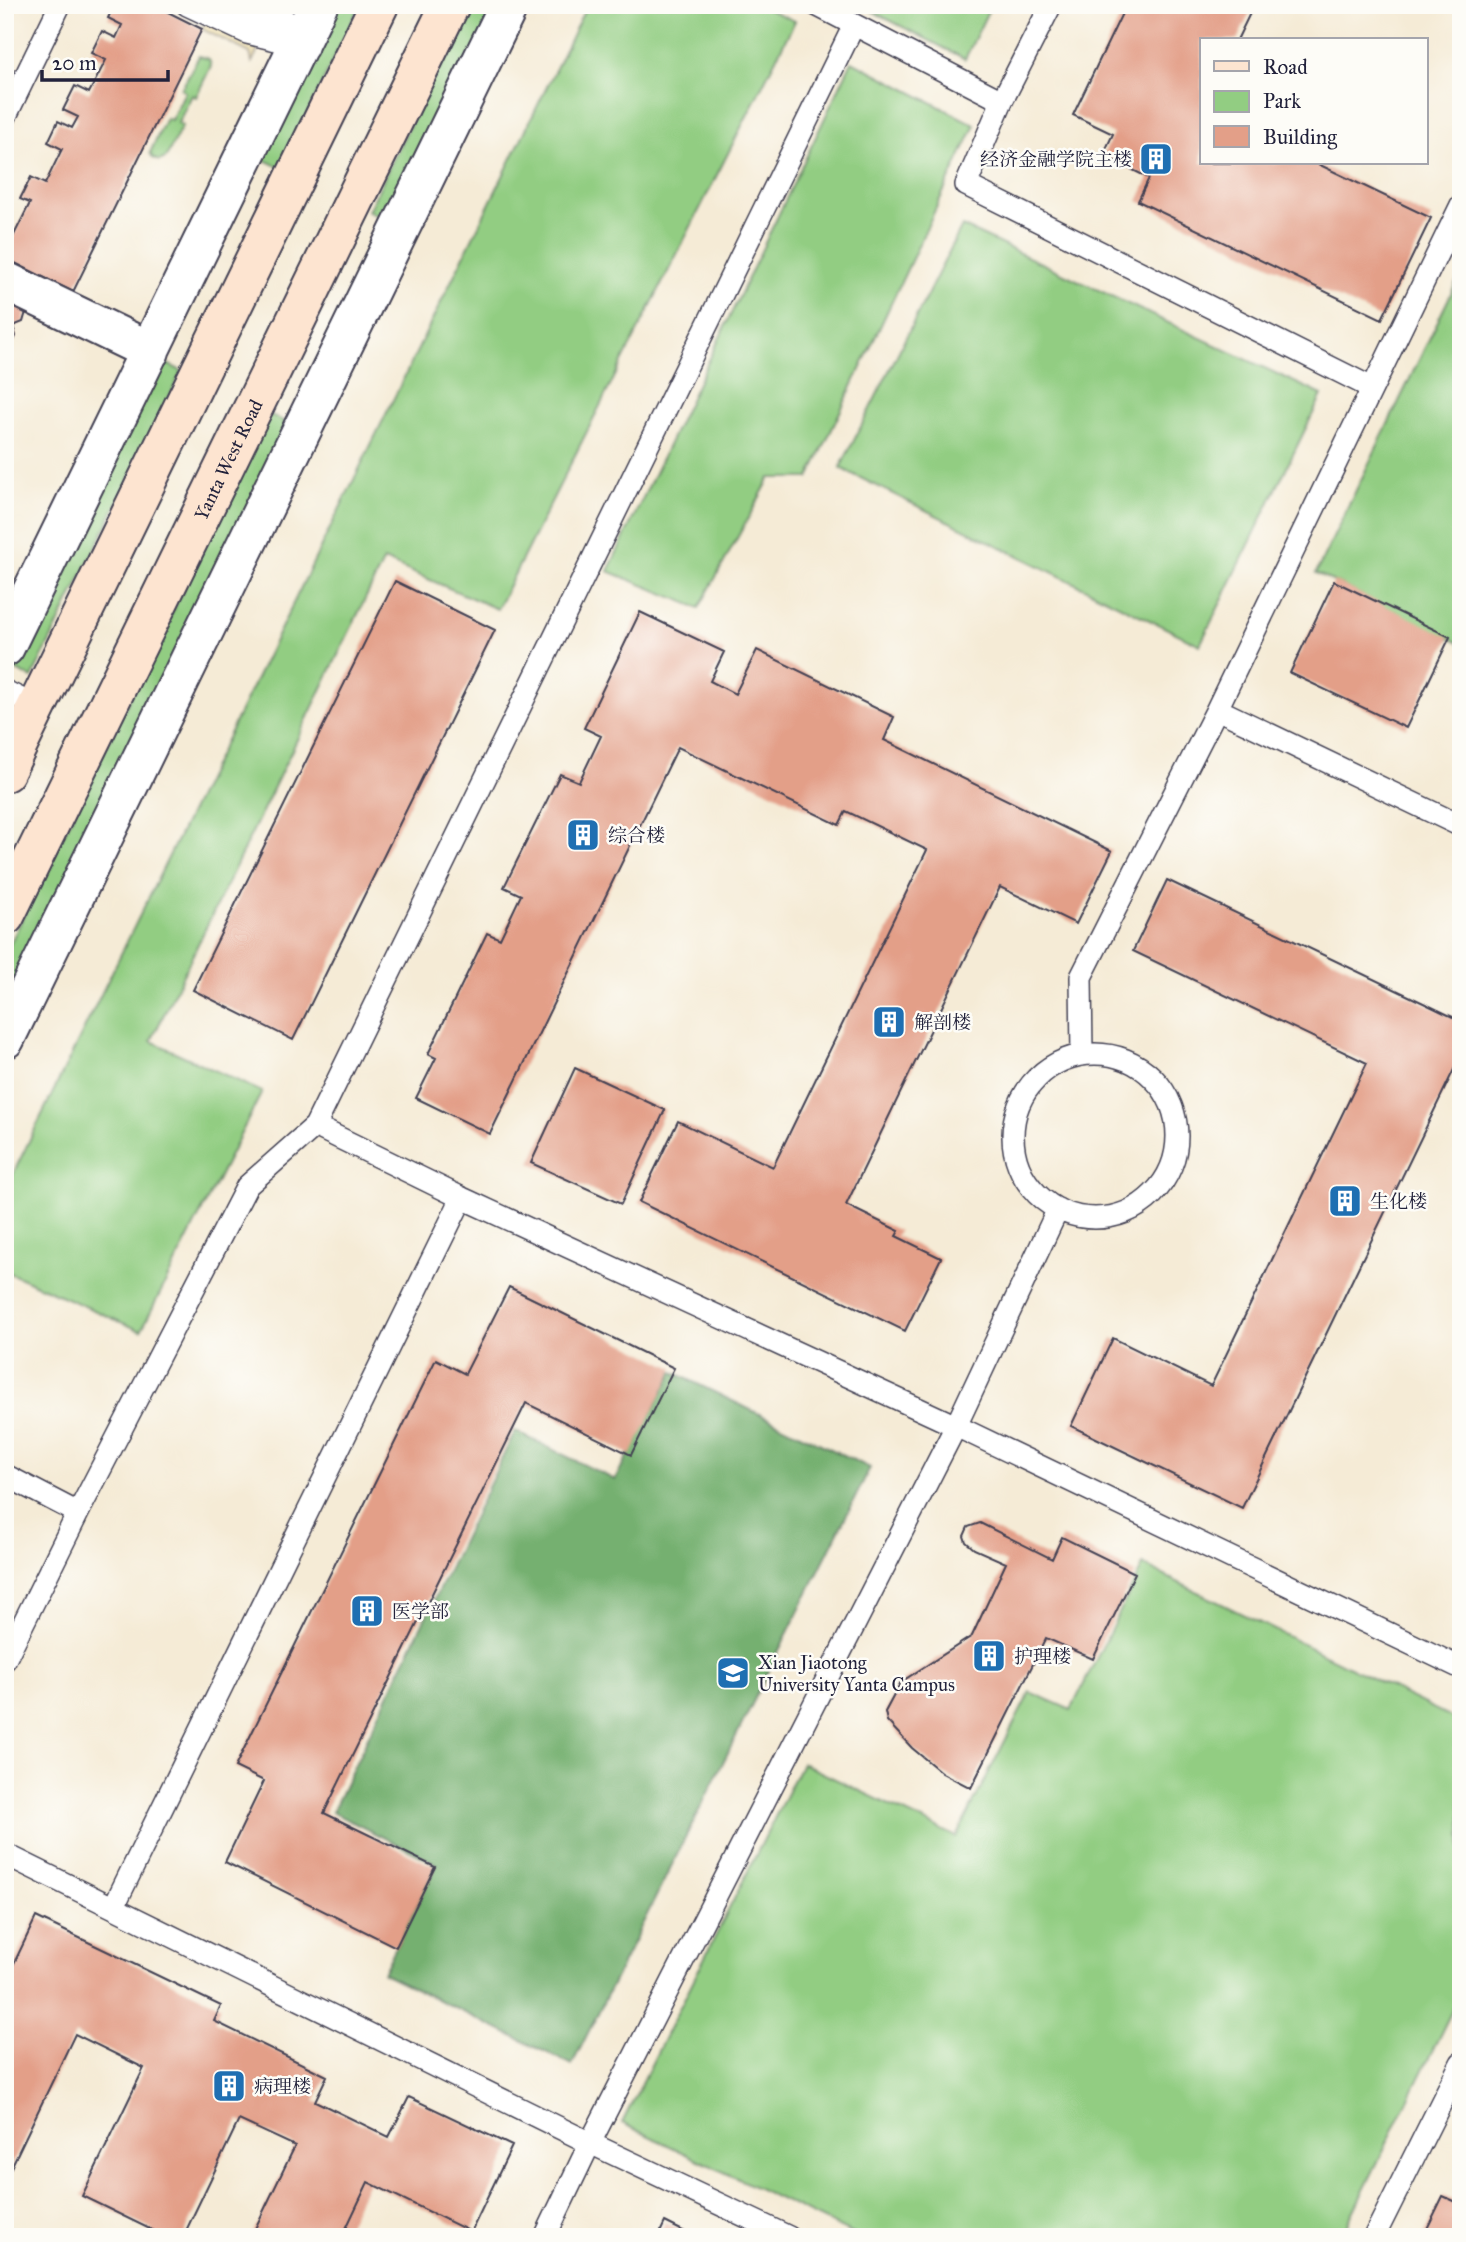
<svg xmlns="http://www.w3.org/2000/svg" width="1466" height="2242" font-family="'IM FELL Great Primer','Noto Serif SC',serif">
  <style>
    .green { fill: #92cd82; stroke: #5a785e; stroke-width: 2 }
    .forest { fill: #75b070; stroke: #4c6956; stroke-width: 2 }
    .sand { fill: #eeda9e; stroke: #887e6c; stroke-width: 2 }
    .building { fill: #e39f88 }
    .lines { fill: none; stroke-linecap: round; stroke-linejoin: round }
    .service-casing { stroke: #424052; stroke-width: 24 }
    .minor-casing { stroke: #424052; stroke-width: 42 }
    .secondary-casing { stroke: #424052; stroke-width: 42 }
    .service { stroke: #fff; stroke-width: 21 }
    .minor { stroke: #fff; stroke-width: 38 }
    .secondary { stroke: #fde4d0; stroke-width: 38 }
    .labels { text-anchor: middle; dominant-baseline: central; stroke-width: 5; stroke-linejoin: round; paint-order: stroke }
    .poi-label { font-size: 19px; fill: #22223b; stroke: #fdfcf7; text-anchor: start }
    .street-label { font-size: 19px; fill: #22223b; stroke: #fdfcf7 }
  </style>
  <rect width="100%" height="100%" fill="#fdfcf7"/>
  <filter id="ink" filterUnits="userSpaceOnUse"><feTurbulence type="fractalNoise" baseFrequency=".0143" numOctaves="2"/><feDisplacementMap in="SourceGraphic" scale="14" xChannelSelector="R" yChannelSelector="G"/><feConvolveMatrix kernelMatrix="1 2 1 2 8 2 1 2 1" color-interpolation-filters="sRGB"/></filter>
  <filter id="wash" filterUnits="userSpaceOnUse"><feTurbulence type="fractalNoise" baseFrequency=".00686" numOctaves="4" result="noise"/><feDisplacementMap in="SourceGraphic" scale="28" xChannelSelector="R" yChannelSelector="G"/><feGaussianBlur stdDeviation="1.57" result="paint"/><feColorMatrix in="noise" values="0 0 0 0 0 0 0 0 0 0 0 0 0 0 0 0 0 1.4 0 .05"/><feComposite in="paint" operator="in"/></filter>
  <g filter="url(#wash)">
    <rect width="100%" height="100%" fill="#f5ebd6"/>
    <path class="green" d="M 329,5 L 360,5 L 281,168 L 256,156 Z
      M 468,5 L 498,5 L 392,223 L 368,211 Z
      M 587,5 L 759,5 L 795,21 L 497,609 L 384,560 L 151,1041 L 262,1092 L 141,1331 L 5,1271 L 5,1190 Z
      M 860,5 L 991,5 L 965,59 Z
      M 199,56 L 209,59 L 211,66 L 196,97 L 192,95 L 178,123 L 182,126 L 166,158 L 159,161 L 153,158 L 150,153 L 166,118 L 171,120 L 185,92 L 181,89 Z
      M 852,61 L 975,125 L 809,478 L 770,478 L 699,608 L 608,571 Z
      M 962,226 L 1322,395 L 1200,645 L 840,468 Z
      M 1461,273 L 1461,644 L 1316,573 Z
      M 157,359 L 182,371 L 32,678 L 7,665 Z
      M 269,414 L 293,426 L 5,1016 L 5,954 Z
      M 1143,1565 L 1461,1722 L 1461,1992 L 1341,2237 L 859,2237 L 622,2123 L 802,1763 L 956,1837 L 1030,1692 L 1071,1710 Z"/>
    <path class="forest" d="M 673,1372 L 870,1468 L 572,2065 L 383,1973 L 437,1864 L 332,1812 L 515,1431 L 615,1480 Z"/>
    <path class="sand" d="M 213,5 L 280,5 L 252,62 L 250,53 L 202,29 Z"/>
    <g id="blocks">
      <path class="building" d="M 114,5 L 154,5 L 202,29 L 73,292 L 5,258 L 5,253 L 30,203 L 20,199 L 31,177 L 45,184 L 62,149 L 48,142 L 58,121 L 72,128 L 78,117 L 63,110 L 75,86 L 89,93 L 106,60 L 91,53 L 102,31 L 116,38 L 122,25 L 108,18 Z
        M 1126,5 L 1254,5 L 1237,40 L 1202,40 L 1202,163 L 1316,163 L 1431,218 L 1382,319 L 1138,201 L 1149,178 L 1103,155 L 1113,134 L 1073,115 Z
        M 5,296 L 26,312 L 23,322 L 13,326 L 16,336 L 13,343 L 5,346 Z
        M 395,581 L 495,630 L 293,1040 L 193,990 Z
        M 1334,581 L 1450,637 L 1406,728 L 1290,673 Z
        M 640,612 L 724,652 L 710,681 L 735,694 L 757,650 L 894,717 L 884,740 L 1112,851 L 1076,924 L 1000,887 L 846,1205 L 899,1231 L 896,1236 L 941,1258 L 905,1331 L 639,1202 L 678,1121 L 773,1167 L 927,850 L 846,811 L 839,825 L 678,747 L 490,1134 L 416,1098 L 436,1058 L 428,1054 L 487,933 L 500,939 L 521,895 L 504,887 L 560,774 L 579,782 L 601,736 L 584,728 Z
        M 1167,880 L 1461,1021 L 1461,1055 L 1242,1508 L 1071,1426 L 1113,1338 L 1211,1386 L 1367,1063 L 1133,951 Z
        M 575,1068 L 665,1110 L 621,1204 L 531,1163 Z
        M 509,1287 L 674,1368 L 631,1455 L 526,1403 L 324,1813 L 435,1867 L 396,1947 L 225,1862 L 264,1781 L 235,1767 L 436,1359 L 465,1374 Z
        M 980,1523 L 1052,1559 L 1062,1537 L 1135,1573 L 1093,1659 L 1046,1638 L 971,1788 L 942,1773 L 912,1748 L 887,1721 L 885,1712 L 901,1682 L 972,1636 L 1006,1563 L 974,1549 L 966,1542 L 964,1536 L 968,1527 Z
        M 36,1917 L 221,2006 L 214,2021 L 327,2076 L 315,2101 L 389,2137 L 409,2097 L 512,2146 L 471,2232 L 368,2182 L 342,2237 L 251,2237 L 295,2146 L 239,2120 L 183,2237 L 149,2237 L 152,2230 L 82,2196 L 144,2068 L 75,2034 L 5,2180 L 5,1982 Z
        M 1443,2196 L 1461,2204 L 1461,2237 L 1423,2237 Z
        M 665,2222 L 695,2237 L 658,2237 Z"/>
    </g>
  </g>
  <g filter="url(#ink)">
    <use href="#blocks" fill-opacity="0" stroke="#424052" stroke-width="2"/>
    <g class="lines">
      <defs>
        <path id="service" d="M 187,5 L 247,33 L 293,44
          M 816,5 L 1002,101 L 1051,5
          M 1002,101 L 966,185 L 1372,388
          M 5,118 L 60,5
          M 5,691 L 37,707
          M 1217,709 L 1461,826
          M 1082,1054 L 1081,977 L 1217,709 L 1461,205
          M1013 1136a82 82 0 1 1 164 0a82 82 0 1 1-164 0Z
          M 315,1126 L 854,25
          M 1058,1209 L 956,1426 L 1461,1668
          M 5,1475 L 78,1513
          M 5,1660 L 78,1513 L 247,1186 L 315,1126 L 462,1198 L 956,1426 L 590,2143 L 5,1854
          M 114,1906 L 462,1198
          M 545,2237 L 590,2143 L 789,2237
          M 1374,2237 L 1461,2063"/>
        <path id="minor" d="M 249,5 L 273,20 L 299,45
          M 5,281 L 150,351
          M 5,647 L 318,5
          M 5,1039 L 509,5"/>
        <g id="secondary">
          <path d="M 5,772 L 379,5"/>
          <path id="s1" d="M 5,916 L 450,5"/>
        </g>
      </defs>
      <use href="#service" class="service-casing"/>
      <use href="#minor" class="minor-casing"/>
      <use href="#secondary" class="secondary-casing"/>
      <use href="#service" class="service"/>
      <use href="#minor" class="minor"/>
      <use href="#secondary" class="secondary"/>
    </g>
  </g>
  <defs>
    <symbol id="building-square" viewBox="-11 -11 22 22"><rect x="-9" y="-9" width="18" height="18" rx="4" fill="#1f6fb2" stroke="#fdfcf7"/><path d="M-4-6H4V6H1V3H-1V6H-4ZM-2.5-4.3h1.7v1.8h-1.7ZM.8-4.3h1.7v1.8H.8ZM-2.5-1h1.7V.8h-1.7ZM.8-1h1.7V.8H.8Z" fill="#fff"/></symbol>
    <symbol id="university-square" viewBox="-11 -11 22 22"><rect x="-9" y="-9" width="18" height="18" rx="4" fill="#1f6fb2" stroke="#fdfcf7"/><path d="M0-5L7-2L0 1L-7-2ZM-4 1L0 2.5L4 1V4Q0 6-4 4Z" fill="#fff"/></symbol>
  </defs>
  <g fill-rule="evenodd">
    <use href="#building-square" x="1137" y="140" width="38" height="38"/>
    <use href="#building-square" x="564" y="816" width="38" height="38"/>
    <use href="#building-square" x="870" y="1003" width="38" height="38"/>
    <use href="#building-square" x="1326" y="1182" width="38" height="38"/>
    <use href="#building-square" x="348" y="1592" width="38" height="38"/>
    <use href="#building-square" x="970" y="1637" width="38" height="38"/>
    <use href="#university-square" x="714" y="1654" width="38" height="38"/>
    <use href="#building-square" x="210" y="2067" width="38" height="38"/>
  </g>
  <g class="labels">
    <g class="poi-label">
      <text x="1132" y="159" text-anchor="end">经济金融学院主楼</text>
      <text x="608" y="835">综合楼</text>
      <text x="914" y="1022">解剖楼</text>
      <text x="1370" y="1201">生化楼</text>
      <text x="392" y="1611">医学部</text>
      <text x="1014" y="1656">护理楼</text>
      <text x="758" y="1662">Xian Jiaotong<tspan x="758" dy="22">University Yanta Campus</tspan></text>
      <text x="254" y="2086">病理楼</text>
    </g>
    <g class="street-label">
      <text stroke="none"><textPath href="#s1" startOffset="508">Yanta West Road</textPath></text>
    </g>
  </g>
  <rect width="1466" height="2242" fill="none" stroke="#fdfcf7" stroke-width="28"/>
  <rect x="1200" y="38" width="228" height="126" fill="#fdfcf7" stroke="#a5a5ac" stroke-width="2"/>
  <rect x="1214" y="61" width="35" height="10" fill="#fde4d0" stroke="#a5a5ac" stroke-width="2"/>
  <text x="1263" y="74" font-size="21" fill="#22223b">Road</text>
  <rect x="1214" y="91" width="35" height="21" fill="#92cd82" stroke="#a5a5ac" stroke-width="2"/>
  <text x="1263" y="108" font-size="21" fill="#22223b">Park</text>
  <rect x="1214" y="126" width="35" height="21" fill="#e39f88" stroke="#a5a5ac" stroke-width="2"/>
  <text x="1263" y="144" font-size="21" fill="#22223b">Building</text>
  <path d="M42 70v10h126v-10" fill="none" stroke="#22223b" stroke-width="3.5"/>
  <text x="52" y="70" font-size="21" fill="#22223b" stroke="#fdfcf7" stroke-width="5" paint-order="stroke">20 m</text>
</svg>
